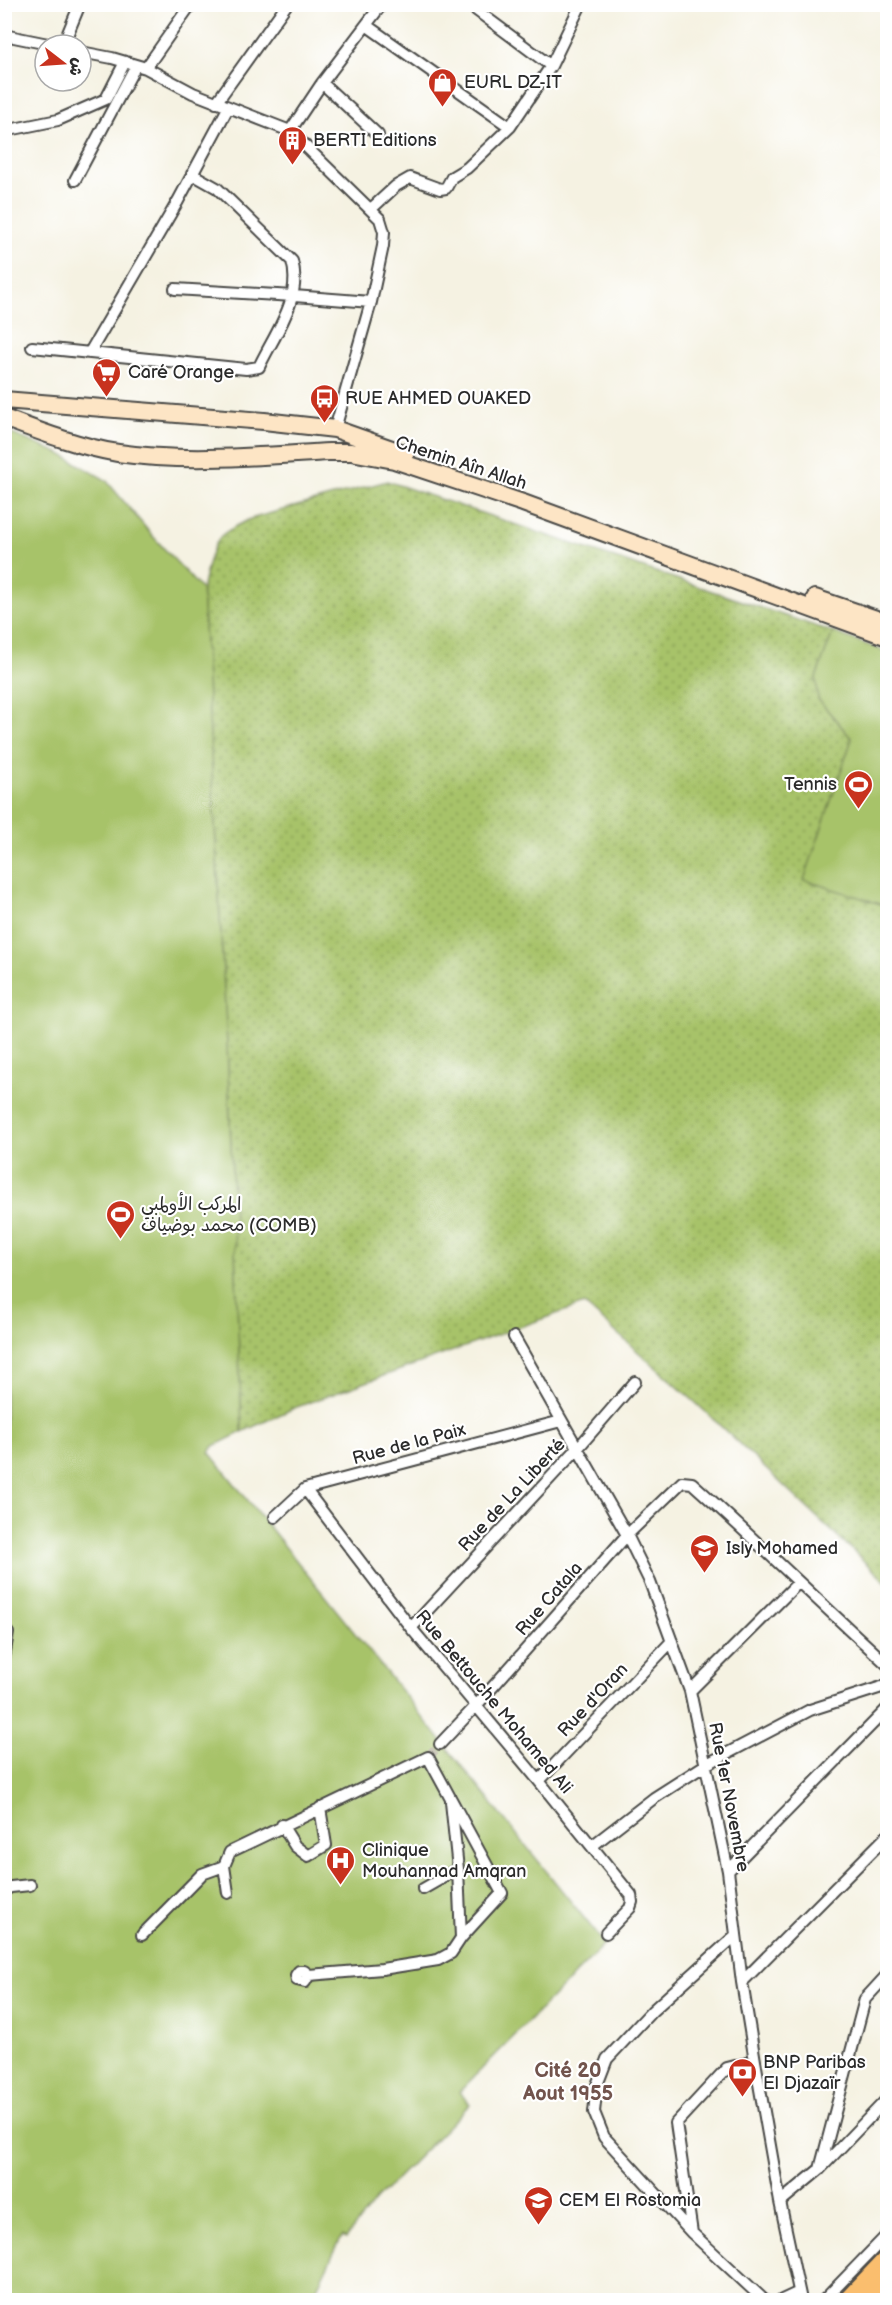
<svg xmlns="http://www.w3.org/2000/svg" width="892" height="2305" font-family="'Balsamiq Sans','Playpen Sans Arabic',sans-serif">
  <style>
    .grass { fill: url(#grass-dots); stroke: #69774a; stroke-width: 1.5 }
    .pitch { fill: #a7c369; stroke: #69774a; stroke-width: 1.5 }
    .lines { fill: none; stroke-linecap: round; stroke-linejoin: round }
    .street-tunnel { stroke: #cdcabd; stroke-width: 10; stroke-dasharray: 10 5; stroke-linecap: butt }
    .street-casing { stroke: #494946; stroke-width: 14 }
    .secondary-casing { stroke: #494946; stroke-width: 20 }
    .highway-casing { stroke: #494946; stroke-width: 24 }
    .street { stroke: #fff; stroke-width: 10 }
    .secondary { stroke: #fde5c5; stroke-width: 16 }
    .highway { stroke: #fabe6e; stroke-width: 21 }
    .labels { text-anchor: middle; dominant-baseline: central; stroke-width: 4.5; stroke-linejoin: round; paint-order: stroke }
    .poi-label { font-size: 18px; fill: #2b2b2b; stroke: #fff; text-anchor: start }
    .street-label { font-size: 18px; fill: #2b2b2b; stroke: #fff }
    .neighbourhood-label { font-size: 20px; font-weight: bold; fill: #72544d; stroke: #fff }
  </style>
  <defs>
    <pattern id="grass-dots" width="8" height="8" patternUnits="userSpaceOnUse" patternTransform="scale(1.5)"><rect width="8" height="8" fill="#a7c369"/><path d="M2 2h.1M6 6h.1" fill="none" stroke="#889f57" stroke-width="1.8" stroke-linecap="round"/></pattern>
  </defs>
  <rect width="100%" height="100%" fill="#fff"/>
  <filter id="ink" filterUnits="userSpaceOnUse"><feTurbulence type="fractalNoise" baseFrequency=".0167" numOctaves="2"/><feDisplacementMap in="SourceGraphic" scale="12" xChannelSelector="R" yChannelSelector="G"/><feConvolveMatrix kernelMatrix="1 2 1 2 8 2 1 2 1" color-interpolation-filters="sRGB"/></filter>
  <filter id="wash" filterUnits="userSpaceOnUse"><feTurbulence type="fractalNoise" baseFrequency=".008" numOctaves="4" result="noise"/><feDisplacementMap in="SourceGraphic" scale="24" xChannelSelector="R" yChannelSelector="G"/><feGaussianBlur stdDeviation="1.35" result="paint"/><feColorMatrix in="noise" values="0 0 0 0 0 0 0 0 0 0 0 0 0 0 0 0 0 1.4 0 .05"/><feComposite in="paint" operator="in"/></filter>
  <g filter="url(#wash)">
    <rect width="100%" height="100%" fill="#f5f2e2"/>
    <path class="grass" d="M 387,481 L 833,632 L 816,678 L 818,699 L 852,739 L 805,879 L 887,906 L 887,1583 L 696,1403 L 584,1304 L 294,1408 L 242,1432 L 227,1045 L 202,590 C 206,574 209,550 221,536 C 228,529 241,524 250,519 Z"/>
    <path class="pitch" d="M 5,431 L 61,454 L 106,480 L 150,533 L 202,590 L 227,1045 L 242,1432 L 214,1446 L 209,1452 L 605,1944 L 459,2092 L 470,2104 L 375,2201 L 346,2238 L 342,2236 L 311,2300 L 190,2300 L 186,2297 L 182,2300 L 5,2300 Z
      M 833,632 L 887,652 L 887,906 L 804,880 L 852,739 L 818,699 L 816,678 Z"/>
  </g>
  <g filter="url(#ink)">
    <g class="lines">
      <path class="street-tunnel" d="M 428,1757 L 440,1744"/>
      <defs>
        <path id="street" d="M 468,4 L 551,66
          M 366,25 L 510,127
          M 4,35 L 53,45
          M 63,45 L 80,4
          M 81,52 L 112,58 L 146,68 L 193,93 L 290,131 L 380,219 L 384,232 L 383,246 L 371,302 L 335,429
          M 146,68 L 191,4
          M 322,83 L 378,135
          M 216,103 L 287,4
          M 4,131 L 58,120 L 106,99 L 125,62
          M 290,131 L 322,83 L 382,4
          M 75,180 L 136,65
          M 371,209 L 396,186 L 410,178 L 440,189 L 446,188 L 452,177 L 467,168 L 510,127 L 551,66 L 581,4
          M 175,289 L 294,296 L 371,302
          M 32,347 L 246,369 L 259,367 C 274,335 303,298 292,261 L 217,188 L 192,174
          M 90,352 L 178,201 L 228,108
          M 514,1337 L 627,1535 L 650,1582 L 690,1691 L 728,1871 L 742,1982 L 755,2061 L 780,2202 L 801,2300
          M 305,1489 L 411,1628 L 539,1781 L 631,1895 L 632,1902 L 630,1908 L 606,1933
          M 275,1517 L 305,1489 L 561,1421
          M 4,1628 L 8,1633 L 4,1658
          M 411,1628 L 578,1448 L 635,1382
          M 690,1691 L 798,1583
          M 440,1744 L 475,1707 L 627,1535 L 682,1482 L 692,1483 C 759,1543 822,1605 888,1665
          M 539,1781 L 672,1641
          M 282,1825 L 295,1846 L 308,1856 L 326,1845 L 320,1808
          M 592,1846 L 654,1798 L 707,1764 L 810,1710 L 888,1685
          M 728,1871 L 888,1708
          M 423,1889 L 458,1869
          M 4,1890 L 11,1887 L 30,1885
          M 228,1893 L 224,1866 L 230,1852 L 428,1757 L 502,1893 L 461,1938
          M 142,1935 L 202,1874 L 224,1866
          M 309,1975 L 305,1982 L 297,1980 L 296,1975 L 299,1971 L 304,1971 L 309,1975 L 382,1969 L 438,1960 L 451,1953 L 461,1938 L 458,1869 L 451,1802
          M 742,1982 L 888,1835
          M 755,2061 L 727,2068 L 676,2123 L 692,2233 L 764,2300
          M 820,2169 L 865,1999 L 888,1974
          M 780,2202 L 820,2169 L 888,2098
          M 692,2233 L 604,2137 L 594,2112 L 597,2085 L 607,2059 L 652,2011 L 736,1935
          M 782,2300 L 799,2292
          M 824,2300 L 888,2234"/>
        <path id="secondary" d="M 4,400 L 264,421 L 335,429 L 406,454
          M 4,418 C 41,432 80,447 118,453 C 187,463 260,456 329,452 L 351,452 L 394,460 L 523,503 L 888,637
          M 815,598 L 888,623"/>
        <path id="highway" d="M 850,2300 L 888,2260
          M 872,2300 L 888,2284"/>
      </defs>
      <use href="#street" class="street-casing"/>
      <use href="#secondary" class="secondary-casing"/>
      <use href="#highway" class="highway-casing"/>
      <use href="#street" class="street"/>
      <use href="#secondary" class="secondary"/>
      <use href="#highway" class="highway"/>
    </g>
  </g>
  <defs>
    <symbol id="shop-pin" viewBox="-11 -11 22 30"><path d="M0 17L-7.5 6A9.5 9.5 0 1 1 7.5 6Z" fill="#c8321e" stroke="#fff"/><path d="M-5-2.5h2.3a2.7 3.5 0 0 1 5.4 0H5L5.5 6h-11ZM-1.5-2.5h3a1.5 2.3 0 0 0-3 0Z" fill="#fff"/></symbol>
    <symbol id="building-pin" viewBox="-11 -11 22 30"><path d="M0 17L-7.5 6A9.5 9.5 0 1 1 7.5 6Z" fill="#c8321e" stroke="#fff"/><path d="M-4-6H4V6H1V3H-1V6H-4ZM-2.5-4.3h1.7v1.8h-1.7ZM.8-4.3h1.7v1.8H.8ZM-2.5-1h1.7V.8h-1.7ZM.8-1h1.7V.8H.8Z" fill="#fff"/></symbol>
    <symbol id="supermarket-pin" viewBox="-11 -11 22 30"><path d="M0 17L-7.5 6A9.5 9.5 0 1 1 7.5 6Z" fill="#c8321e" stroke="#fff"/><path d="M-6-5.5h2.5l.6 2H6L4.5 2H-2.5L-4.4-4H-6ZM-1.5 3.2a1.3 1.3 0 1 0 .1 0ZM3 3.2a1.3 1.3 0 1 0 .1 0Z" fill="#fff"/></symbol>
    <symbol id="bus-pin" viewBox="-11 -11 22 30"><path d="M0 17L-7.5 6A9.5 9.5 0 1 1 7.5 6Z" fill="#c8321e" stroke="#fff"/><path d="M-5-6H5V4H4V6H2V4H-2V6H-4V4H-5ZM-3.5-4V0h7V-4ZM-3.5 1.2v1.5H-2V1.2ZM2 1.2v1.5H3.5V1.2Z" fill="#fff"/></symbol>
    <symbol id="stadium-pin" viewBox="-11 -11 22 30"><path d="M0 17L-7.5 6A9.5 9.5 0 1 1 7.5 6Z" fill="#c8321e" stroke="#fff"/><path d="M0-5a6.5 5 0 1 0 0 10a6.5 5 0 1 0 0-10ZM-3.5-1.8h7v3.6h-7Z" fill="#fff"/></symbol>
    <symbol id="school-pin" viewBox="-11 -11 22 30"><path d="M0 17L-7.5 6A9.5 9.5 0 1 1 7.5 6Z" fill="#c8321e" stroke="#fff"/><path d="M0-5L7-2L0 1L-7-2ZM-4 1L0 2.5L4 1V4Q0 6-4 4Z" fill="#fff"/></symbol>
    <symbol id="hospital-pin" viewBox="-11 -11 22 30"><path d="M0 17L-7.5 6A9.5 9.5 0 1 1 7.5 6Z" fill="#c8321e" stroke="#fff"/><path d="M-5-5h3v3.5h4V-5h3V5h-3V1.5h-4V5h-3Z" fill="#fff"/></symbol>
    <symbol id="bank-pin" viewBox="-11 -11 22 30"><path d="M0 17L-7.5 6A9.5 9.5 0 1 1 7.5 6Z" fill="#c8321e" stroke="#fff"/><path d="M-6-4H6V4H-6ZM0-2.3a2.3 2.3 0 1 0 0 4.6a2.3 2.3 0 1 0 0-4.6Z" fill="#fff"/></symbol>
  </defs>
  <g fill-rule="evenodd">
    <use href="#shop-pin" x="426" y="66" width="33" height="45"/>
    <use href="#building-pin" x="276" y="124" width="33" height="45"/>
    <use href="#supermarket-pin" x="90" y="356" width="33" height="45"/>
    <use href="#bus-pin" x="308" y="382" width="33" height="45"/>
    <use href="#stadium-pin" x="842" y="768" width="33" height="45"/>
    <use href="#stadium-pin" x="104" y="1198" width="33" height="45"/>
    <use href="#school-pin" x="688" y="1532" width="33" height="45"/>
    <use href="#hospital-pin" x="324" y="1844" width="33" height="45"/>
    <use href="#bank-pin" x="726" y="2056" width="33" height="45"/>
    <use href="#school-pin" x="522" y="2184" width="33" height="45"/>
  </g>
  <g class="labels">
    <g class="poi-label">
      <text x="464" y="82">EURL DZ-IT</text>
      <text x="313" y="140">BERTI Editions</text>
      <text x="128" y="372">Caré Orange</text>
      <text x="345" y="398">RUE AHMED OUAKED</text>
      <text x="837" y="784" text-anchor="end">Tennis</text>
      <text x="141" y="1204">المركب الأولمبي<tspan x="141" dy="21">محمد بوضياف (COMB)</tspan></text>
      <text x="726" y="1548">Isly Mohamed</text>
      <text x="362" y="1850">Clinique<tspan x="362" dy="21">Mouhannad Amqran</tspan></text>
      <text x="763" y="2062">BNP Paribas<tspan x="763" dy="21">El Djazaïr</tspan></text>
      <text x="559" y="2200">CEM El Rostomia</text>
    </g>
    <g class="street-label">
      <text transform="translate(461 463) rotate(18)">Chemin Aîn Allah</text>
      <text transform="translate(409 1444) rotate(-15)">Rue de la Paix</text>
      <text transform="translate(512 1495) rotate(-47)">Rue de La Liberté</text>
      <text transform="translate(549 1599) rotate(-49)">Rue Catala</text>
      <text transform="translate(593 1700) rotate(-47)">Rue d'Oran</text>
      <text transform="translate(494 1702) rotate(50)">Rue Bettouche Mohamed Ali</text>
      <text transform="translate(729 1797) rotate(79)">Rue 1er Novembre</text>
    </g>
    <g class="neighbourhood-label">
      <text x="568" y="2071">Cité 20<tspan x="568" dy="23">Aout 1955</tspan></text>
    </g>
  </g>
  <rect width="892" height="2305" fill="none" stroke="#fff" stroke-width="24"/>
  <g transform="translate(63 63) rotate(107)"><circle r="28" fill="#ffffff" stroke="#aaaaaa" stroke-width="1.5"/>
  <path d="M0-4.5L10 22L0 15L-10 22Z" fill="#c8321e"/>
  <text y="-9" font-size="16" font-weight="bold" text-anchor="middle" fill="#2b2b2b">ش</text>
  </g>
</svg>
